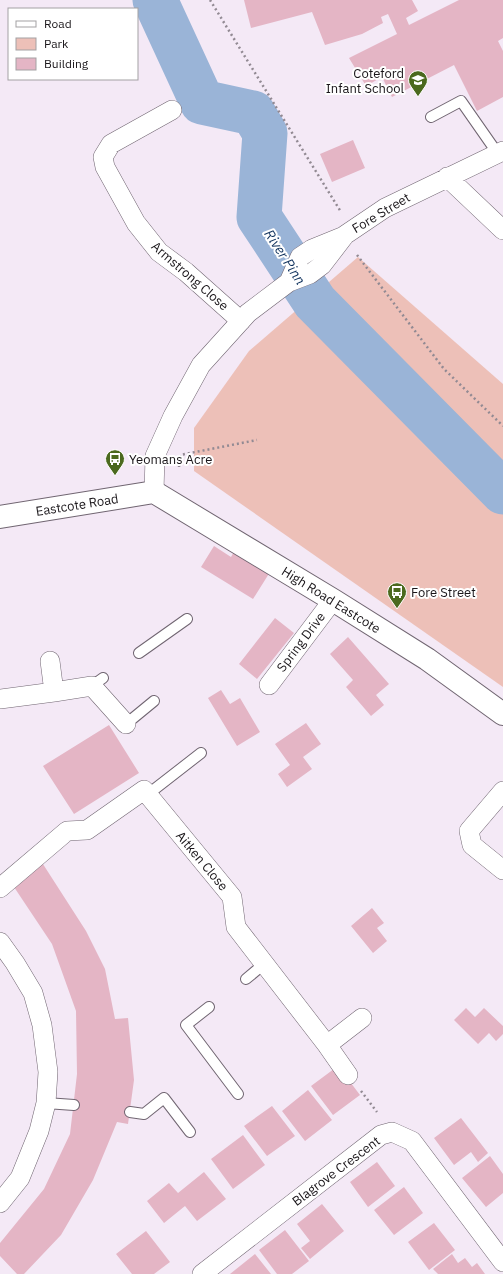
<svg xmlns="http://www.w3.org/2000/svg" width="503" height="1274" font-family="'IBM Plex Sans',sans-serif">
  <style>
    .green { fill: #edc0b8 }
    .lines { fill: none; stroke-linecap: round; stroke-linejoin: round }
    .river { stroke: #9ab4d7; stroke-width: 45 }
    .building { fill: #e4b5c5 }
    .service-casing { stroke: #706571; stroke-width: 12 }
    .minor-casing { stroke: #706571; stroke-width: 20 }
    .secondary-casing { stroke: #706571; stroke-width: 24 }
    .path { stroke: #928a93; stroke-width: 2.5; stroke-dasharray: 2 3; stroke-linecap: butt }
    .service { stroke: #fff; stroke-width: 10 }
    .minor { stroke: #fff; stroke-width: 19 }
    .secondary { stroke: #fff; stroke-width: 22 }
    .labels { text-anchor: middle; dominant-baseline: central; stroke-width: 4; stroke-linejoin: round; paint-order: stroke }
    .poi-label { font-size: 13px; fill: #191519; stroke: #fff; text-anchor: start }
    .street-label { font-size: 13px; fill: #191519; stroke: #fff }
    .water-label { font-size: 14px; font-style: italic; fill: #0e305c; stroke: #fff }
  </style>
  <rect width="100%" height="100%" fill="#f4e9f6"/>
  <path class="green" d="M 358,257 L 503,384 L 503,687 L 194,471 L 194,428 L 249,351 Z"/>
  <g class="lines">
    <path class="river" d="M 155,0 L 202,102 L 253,113 L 265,133 L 259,217 L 315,302 L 503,492"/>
  </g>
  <path class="building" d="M 244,0 L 412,0 L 418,11 L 406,18 L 409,25 L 459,0 L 503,0 L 503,38 L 498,41 L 503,51 L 503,97 L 477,111 L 454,65 L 392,97 L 382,77 L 366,86 L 349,58 L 397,34 L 388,14 L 381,17 L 383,23 L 362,34 L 325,45 L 312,12 L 251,28 Z
    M 353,140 L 365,168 L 332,182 L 320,154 Z
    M 214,546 L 231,557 L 235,550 L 270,572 L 253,599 L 201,567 Z
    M 275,618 L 294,633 L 257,679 L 239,664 Z
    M 348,637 L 389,684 L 376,695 L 384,705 L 371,716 L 346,687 L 353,680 L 330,654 Z
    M 221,690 L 230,704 L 240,698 L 260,732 L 237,746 L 208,698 Z
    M 306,723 L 321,744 L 303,757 L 312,769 L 287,787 L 278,774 L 290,765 L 275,744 Z
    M 109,725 L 139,773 L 74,814 L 43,766 Z
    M 41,861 L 86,931 L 105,969 L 115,1019 L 128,1018 L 134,1080 L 128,1124 L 117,1122 L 93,1180 L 61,1235 L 24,1274 L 17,1274 L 0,1256 L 0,1243 L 44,1189 L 70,1134 L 77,1074 L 76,1011 L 52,944 L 10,881 Z
    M 372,908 L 384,923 L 377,928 L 387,941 L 373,953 L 351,926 Z
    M 466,1008 L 475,1017 L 484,1008 L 503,1026 L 503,1034 L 496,1041 L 489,1033 L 478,1044 L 454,1020 Z
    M 338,1066 L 360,1095 L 333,1115 L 311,1086 Z
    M 308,1090 L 332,1120 L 305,1141 L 282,1111 Z
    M 272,1106 L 295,1136 L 267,1156 L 244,1126 Z
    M 461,1118 L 488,1153 L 478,1162 L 471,1152 L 454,1165 L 434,1138 Z
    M 243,1135 L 265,1165 L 233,1189 L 211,1159 Z
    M 490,1156 L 503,1174 L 503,1193 L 486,1207 L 462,1178 Z
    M 377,1162 L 395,1186 L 368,1207 L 350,1182 Z
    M 204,1172 L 226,1199 L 197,1221 L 185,1206 L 164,1223 L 147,1201 L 169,1183 L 178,1193 Z
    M 404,1187 L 423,1213 L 394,1235 L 374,1210 Z
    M 322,1204 L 344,1231 L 310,1259 L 301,1248 L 310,1241 L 297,1224 Z
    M 434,1223 L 455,1250 L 429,1270 L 408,1242 Z
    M 285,1230 L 309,1261 L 292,1274 L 277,1274 L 259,1250 Z
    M 146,1231 L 170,1262 L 154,1274 L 132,1274 L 116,1254 Z
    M 255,1254 L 271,1274 L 230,1274 Z
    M 452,1254 L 458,1263 L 465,1258 L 472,1267 L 477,1263 L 485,1274 L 438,1274 L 433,1269 Z"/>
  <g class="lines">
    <defs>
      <path id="service" d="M 431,117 L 461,101 L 498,154
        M 139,653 L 187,619
        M 92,686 L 103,678
        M 126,724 L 154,701
        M 147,795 L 201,753
        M 246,979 L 264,964
        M 209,1007 L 186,1025 L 238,1094
        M 46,1103 L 74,1105
        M 130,1112 L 144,1114 L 164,1098 L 190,1132"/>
      <path id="minor" d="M 172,110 L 111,144 L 103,157 L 105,167 L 136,223 L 159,252 L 186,272 L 241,321
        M 447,177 L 503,230
        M 289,282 L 300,257 L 312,249 L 344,236
        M 154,492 L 155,456 L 173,416 L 201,365 L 248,313 L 289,282 L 310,274 L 322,265 L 345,235 L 385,208 L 503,151
        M 50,661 L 54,692
        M 269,685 L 333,600
        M 0,699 L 54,692 L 92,686 L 126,724
        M 503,791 L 469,831 L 472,845 L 503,870
        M 0,888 L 67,831 L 87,830 L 144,790 L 232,897 L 236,927 L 327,1045 L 362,1018
        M 0,942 L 15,963 L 33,993 L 42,1025 L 48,1072 L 46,1103 L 39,1131 L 20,1178 L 0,1203
        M 327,1045 L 348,1075
        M 202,1274 L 381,1135 L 392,1132 L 412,1141 L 503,1262"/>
      <path id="secondary" d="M 0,517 L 154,492 L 333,600 L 427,659 L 503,714"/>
    </defs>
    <use href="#service" class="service-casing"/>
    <use href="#minor" class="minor-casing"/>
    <use href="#secondary" class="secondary-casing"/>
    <path class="path" d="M 210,0 L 341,212
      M 357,255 L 444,369 L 503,426
      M 179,467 L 180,455 L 257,440
      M 361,1091 L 377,1112"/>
    <use href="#service" class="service"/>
    <use href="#minor" class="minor"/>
    <use href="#secondary" class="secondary"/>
  </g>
  <defs>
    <symbol id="school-pin" viewBox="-11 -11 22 30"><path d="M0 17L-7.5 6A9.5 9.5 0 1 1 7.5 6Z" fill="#4b691e" stroke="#fff"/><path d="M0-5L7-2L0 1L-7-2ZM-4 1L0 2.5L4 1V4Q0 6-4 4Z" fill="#fff"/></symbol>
    <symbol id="bus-pin" viewBox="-11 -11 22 30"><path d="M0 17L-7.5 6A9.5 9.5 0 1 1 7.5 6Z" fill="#4b691e" stroke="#fff"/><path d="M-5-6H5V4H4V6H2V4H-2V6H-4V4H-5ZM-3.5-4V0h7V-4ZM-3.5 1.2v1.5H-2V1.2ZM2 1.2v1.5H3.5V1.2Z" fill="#fff"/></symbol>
  </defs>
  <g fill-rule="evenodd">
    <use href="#school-pin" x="407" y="69" width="22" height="30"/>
    <use href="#bus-pin" x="104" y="448" width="22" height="30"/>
    <use href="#bus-pin" x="386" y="581" width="22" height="30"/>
  </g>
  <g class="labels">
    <g class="poi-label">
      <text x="404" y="73" text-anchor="end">Coteford<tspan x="404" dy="15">Infant School</tspan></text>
      <text x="129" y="459">Yeomans Acre</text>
      <text x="411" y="592">Fore Street</text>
    </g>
    <g class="street-label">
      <text transform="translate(381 213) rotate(-31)">Fore Street</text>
      <text transform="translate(190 276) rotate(41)">Armstrong Close</text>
      <text transform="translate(77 505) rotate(-9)">Eastcote Road</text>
      <text transform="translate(331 600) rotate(32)">High Road Eastcote</text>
      <text transform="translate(301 642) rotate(-53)">Spring Drive</text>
      <text transform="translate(202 861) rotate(50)">Aitken Close</text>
      <text transform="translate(336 1171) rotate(-37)">Blagrove Crescent</text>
    </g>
    <g class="water-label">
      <text transform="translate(285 257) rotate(57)">River Pinn</text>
    </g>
  </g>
  <rect x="8" y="8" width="130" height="72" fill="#ffffff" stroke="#a3a1a3"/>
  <rect x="16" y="21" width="20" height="6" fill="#ffffff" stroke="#a3a1a3"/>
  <text x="44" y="28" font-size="12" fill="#191519">Road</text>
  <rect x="16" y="38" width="20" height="12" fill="#edc0b8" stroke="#a3a1a3"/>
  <text x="44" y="48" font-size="12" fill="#191519">Park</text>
  <rect x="16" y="58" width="20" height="12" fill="#e4b5c5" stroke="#a3a1a3"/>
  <text x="44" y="68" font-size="12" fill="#191519">Building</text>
</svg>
